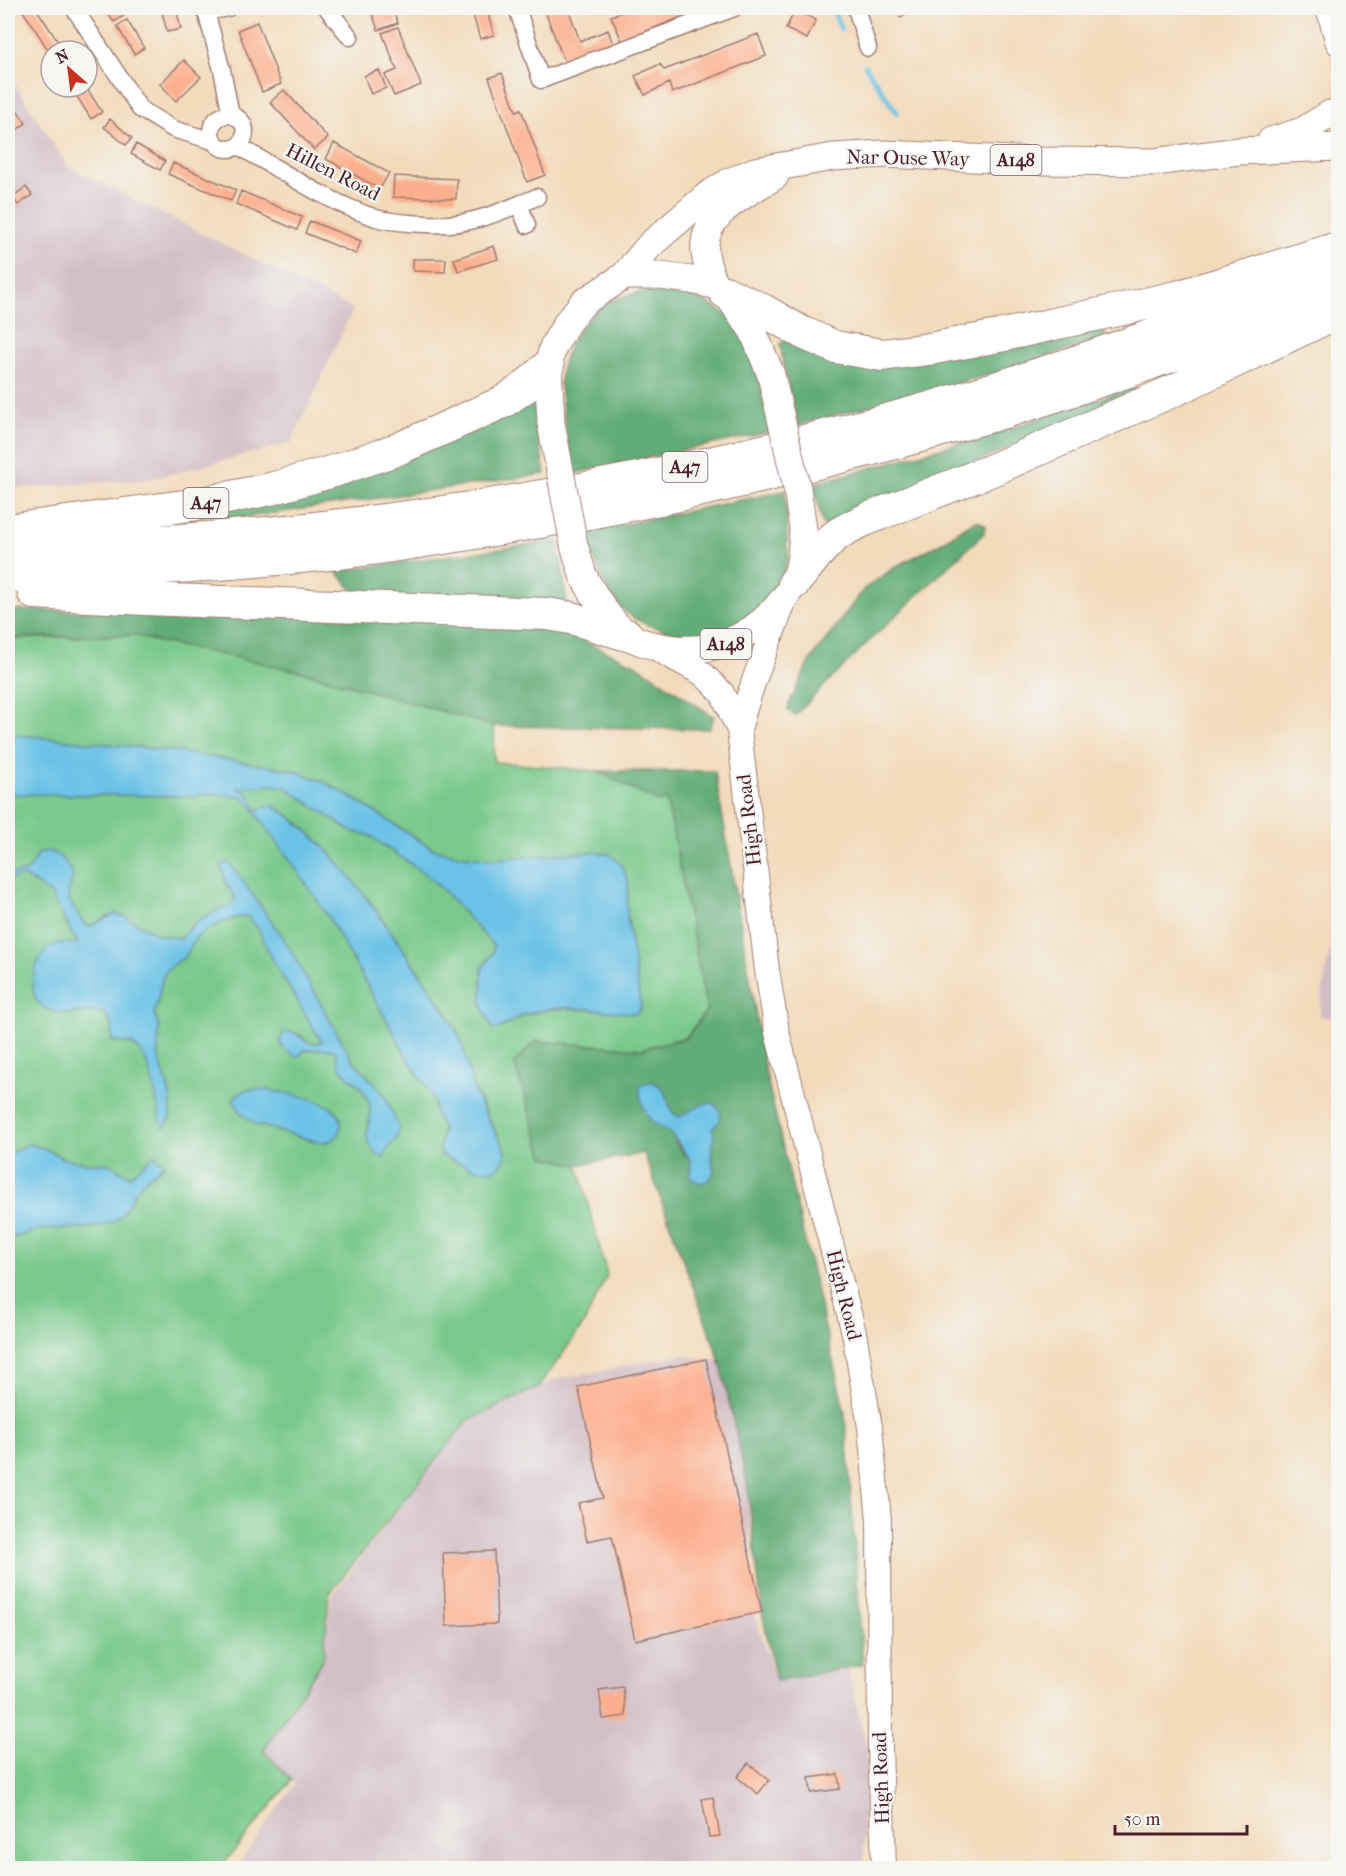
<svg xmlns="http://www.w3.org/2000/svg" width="1346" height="1876" font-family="'IM FELL French Canon',serif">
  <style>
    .industrial { fill: #d2bec5 }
    .green { fill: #78c98b; stroke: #61745b; stroke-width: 1.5; fill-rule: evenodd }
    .forest { fill: #62ad77; stroke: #566651; stroke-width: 1.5; fill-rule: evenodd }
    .water { fill: #6ac2e7; stroke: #5a7089; stroke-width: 1.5 }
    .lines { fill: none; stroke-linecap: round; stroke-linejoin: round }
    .stream { stroke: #6ac2e7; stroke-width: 5 }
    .building { fill: #fcaf8d }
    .street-casing { stroke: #9e7d73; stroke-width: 19 }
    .secondary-casing { stroke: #9e7d73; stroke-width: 26 }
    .primary-casing { stroke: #9e7d73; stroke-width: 29 }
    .highway-casing { stroke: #9e7d73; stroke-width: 34 }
    .street { stroke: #fff; stroke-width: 16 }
    .secondary { stroke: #fff; stroke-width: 24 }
    .primary { stroke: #fff; stroke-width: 27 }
    .highway { stroke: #fff; stroke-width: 32 }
    .primary-bridge-casing { stroke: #9e7d73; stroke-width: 29; stroke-linecap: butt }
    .primary-bridge { stroke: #fff; stroke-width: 27 }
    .labels { text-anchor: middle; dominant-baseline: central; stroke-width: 4.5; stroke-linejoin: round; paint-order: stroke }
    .shield { fill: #f6f6f2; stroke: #7e6067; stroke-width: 1.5 }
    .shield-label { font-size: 18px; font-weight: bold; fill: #4a1f2b }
    .street-label { font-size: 20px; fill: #4a1f2b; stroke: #f6f6f2 }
  </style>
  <rect width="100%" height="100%" fill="#f6f6f2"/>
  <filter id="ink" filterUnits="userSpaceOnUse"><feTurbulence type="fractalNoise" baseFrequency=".0167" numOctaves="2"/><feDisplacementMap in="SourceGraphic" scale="12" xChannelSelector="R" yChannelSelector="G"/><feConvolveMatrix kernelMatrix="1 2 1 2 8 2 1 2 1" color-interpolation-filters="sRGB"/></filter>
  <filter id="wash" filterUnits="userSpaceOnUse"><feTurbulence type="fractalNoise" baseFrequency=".008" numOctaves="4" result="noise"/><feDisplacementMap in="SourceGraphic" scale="24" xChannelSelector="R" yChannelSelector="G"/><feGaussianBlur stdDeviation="1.35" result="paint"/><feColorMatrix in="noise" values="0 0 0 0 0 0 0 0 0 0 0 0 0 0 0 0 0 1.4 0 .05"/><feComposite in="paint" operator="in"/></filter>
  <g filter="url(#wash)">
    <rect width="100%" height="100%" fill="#f2dbbb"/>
    <path class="industrial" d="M 8,73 L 67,166 L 353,309 L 291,443 L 151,479 L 8,489 Z
      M 1338,896 L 1338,1019 L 1319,1016 Z
      M 682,1355 L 720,1361 L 747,1482 L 754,1612 L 776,1681 L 848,1669 L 867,1748 L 864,1811 L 864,1868 L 236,1868 L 295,1783 L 263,1751 L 323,1660 L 331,1597 L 464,1423 L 554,1380 Z"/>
    <path class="green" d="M 136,635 L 311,673 L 494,726 L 494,762 L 597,771 L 657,801 L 667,800 L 707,1010 L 686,1037 L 641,1049 L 536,1041 L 544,1156 L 578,1165 L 607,1275 L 583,1325 L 539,1387 L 467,1421 L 329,1594 L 323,1660 L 263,1751 L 292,1780 L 220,1868 L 8,1868 L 8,1236 L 17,1237 L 33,1229 L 98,1226 L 111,1222 L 120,1217 L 138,1187 L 164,1164 L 154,1155 L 130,1176 L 109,1164 L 87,1163 L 64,1159 L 46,1149 L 29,1144 L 8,1154 L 8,879 L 24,876 L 50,893 L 78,944 L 67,943 L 70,1014 L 95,1010 L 105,1013 L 112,1025 L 112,1041 L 129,1043 L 137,1048 L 145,1058 L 151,1075 L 171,1099 L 158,1054 L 159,1027 L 154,1013 C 159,1001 159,983 165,973 C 169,965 177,963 183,958 C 189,953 191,944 196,938 C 205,927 234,917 248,916 L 258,928 L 272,959 L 322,1042 C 310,1045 307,1043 299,1034 L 283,1033 L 280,1041 L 282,1047 L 305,1050 L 329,1049 L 336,1051 C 337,1056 338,1065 341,1069 C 351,1081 361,1082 368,1100 C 378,1123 351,1137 383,1157 L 392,1142 L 398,1137 L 385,1095 L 352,1059 L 284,939 L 226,884 L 235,897 L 235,903 C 215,911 192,919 181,939 L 159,935 L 125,917 L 108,916 L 89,927 C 81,922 68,905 68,894 C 69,885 73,879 71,869 L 28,871 L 8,875 L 8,794 L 192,796 L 206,794 L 242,796 L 252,807 L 292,863 L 328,916 L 412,1065 L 428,1089 L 434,1100 L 435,1113 L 443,1128 L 440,1148 L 506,1152 L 474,1089 L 459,1036 L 445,1010 L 372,904 L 325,848 L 301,825 L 283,811 L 257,810 L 248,793 L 235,788 L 271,785 L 285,787 L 351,831 L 369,835 L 425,874 L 444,891 L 494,946 L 493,953 L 482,969 L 482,1005 L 503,1027 C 511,1023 519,1016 528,1014 C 563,1004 599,1010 635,1014 L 641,1009 L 627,915 L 628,881 L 592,852 L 492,859 L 458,855 L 433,849 L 351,797 L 324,782 L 296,771 L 175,751 L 27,736 L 8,735 L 8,639 ZM 331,1107 L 338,1113 L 341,1122 L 335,1138 L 327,1142 L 318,1142 L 255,1124 Z"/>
    <path class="forest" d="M 666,290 C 690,295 720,304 736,325 C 755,350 763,401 771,432 L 574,473 C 569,449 564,425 562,401 C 561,395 560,388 560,382 C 562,347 586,309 621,297 C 635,292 650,291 666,290 Z
      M 1104,329 L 1106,338 L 984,376 L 798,425 L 785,372 L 780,344 L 786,339 L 828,356 Z
      M 1135,387 L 1137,393 L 826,526 L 823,524 L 813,484 L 1001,431 Z
      M 532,399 L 545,474 L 226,520 L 219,510 Z
      M 785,491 C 786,507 787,524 787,541 C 787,546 789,554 788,559 C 785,571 778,582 771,591 C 744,627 708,644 664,630 C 650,626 638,622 627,613 C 604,594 595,559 585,532 Z
      M 978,521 L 985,525 L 984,533 L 866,644 L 795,715 L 788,711 L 789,704 L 809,662 L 864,589 L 897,566 L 939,544 L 973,522 Z
      M 558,541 L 567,602 L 359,597 L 336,571 Z
      M 8,610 L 98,611 L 546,624 L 637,665 L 714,717 L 709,729 L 494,726 L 303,672 L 147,639 L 136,635 L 8,638 Z
      M 597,771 L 715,771 L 765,1070 L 845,1413 L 863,1665 L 776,1681 L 762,1612 L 747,1482 L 720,1361 L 644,1153 L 578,1165 L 544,1157 L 514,1063 L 536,1041 L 641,1049 L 686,1038 L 707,1010 L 667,800 L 657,801 ZM 662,1087 L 673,1113 L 680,1118 L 703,1104 L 714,1135 L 711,1155 L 714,1172 C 707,1168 700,1165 693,1161 C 668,1145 667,1113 662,1087 Z"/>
    <path class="water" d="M 8,735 L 27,736 L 175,751 L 296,771 L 324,782 L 351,797 L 433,849 L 458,855 L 492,859 L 592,852 L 609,854 L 621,864 L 628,881 L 627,915 L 641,1009 L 635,1014 C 600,1010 562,1003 527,1014 C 515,1018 505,1027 493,1030 L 482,1005 L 482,969 L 493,953 L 494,946 L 444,891 L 425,874 L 369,835 L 351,831 L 285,787 L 271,785 L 237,788 L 248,793 L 257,810 L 272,805 C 327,836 375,909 411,961 C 427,985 445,1008 458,1034 C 466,1050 468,1070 473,1087 C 481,1109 496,1131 506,1152 C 502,1186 459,1163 441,1155 L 440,1148 L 443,1128 L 435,1113 L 434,1100 L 428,1089 L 412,1065 L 328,916 L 292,863 L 252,807 L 242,796 L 206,794 L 192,796 L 8,794 Z
      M 49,851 L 61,857 L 71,870 L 73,878 L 68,892 L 69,900 L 84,924 L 89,927 L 115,914 L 125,917 L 159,935 L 181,939 C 193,920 214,911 235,903 L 235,897 L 226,884 L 221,864 L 227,863 L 232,866 L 284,939 L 352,1059 L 385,1095 L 399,1129 L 398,1137 L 392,1142 L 383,1158 C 351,1136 378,1124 368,1100 C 361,1082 351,1081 341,1069 C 338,1065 337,1056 336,1051 L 329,1049 L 305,1050 L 297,1057 C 289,1053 284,1050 280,1042 L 283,1033 C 304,1027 299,1049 322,1042 L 272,959 L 258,928 L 247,916 C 234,917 205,928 196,938 C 191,944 189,953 183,958 C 177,963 169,965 165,973 C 159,983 159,1001 154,1013 L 159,1027 L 158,1054 L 171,1099 L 170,1119 L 164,1127 L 161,1123 C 156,1102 152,1053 131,1044 C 125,1042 118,1042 112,1041 L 112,1025 L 105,1013 C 84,1007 62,1021 42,1006 C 24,993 35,951 55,944 C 62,941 71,944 78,944 L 50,893 L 24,876 L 8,879 L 8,875 L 28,871 L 39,853 Z
      M 651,1081 L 662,1087 L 673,1113 L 679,1117 L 703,1104 L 713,1103 L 721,1112 L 719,1122 L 712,1128 L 714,1135 L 711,1155 L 714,1172 L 708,1181 L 699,1183 L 690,1178 L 691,1160 C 683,1152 679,1142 671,1134 C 666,1130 660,1127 655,1124 C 644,1115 639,1099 640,1086 Z
      M 258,1089 C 277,1092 351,1098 340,1130 C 337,1141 327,1142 318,1142 L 255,1124 L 241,1113 L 233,1100 C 240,1090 247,1089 258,1089 Z
      M 28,1144 L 46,1149 L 64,1159 L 87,1163 L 109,1164 L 130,1176 L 154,1155 L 164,1164 C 155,1171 144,1179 137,1189 C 131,1197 127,1209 120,1217 C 106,1231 62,1228 43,1229 C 30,1230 20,1239 8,1236 L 8,1154 Z"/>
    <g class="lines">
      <path class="stream" d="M 832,8 L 841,29
        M 865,66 L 897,113"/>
    </g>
    <g id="blocks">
      <path class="building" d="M 21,8 L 36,8 L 64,51 L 51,51 L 51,54 Z
        M 104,8 L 120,8 L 125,15 L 114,22 Z
        M 161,8 L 176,8 L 181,29 L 167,32 Z
        M 379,8 L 392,8 L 398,23 L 378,30 L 371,10 Z
        M 471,8 L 486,8 L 494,35 L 480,39 Z
        M 548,8 L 568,8 L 580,41 L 608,30 L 613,44 L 565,63 L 544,9 Z
        M 632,8 L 704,8 L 622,41 L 611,16 Z
        M 890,8 L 911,8 L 901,18 Z
        M 795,10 L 816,20 L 807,39 L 786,29 Z
        M 127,20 L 144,48 L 134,54 L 117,26 Z
        M 257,22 L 281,84 L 262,92 L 238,30 Z
        M 398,27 L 421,85 L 394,96 L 385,75 L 397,70 L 382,33 Z
        M 758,34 L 766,56 L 672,93 L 669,83 L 645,95 L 635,76 L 660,64 L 664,70 Z
        M 184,60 L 201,77 L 176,101 L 160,84 Z
        M 379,70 L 386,88 L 371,94 L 364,76 Z
        M 502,73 L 516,111 L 521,109 L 545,175 L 527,182 L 489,78 Z
        M 71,87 L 86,87 L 102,112 L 91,119 Z
        M 284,90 L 328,138 L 314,150 L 270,102 Z
        M 8,97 L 26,123 L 8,136 Z
        M 110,119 L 132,138 L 126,145 L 104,127 Z
        M 334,143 L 389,173 L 380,189 L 326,159 Z
        M 136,144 L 165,161 L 160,170 L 131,154 Z
        M 173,163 L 236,190 L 231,201 L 168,174 Z
        M 394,176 L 457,179 L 456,199 L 393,197 Z
        M 26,187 L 32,195 L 18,205 L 12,197 Z
        M 241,191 L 302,217 L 297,230 L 236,204 Z
        M 310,221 L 361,241 L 356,254 L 305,233 Z
        M 494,246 L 498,259 L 458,271 L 454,259 Z
        M 413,259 L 446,259 L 445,272 L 413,271 Z
        M 706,1359 L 762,1612 L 635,1640 L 612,1536 L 587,1541 L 578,1503 L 603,1498 L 578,1387 Z
        M 494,1551 L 497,1624 L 446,1626 L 443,1553 Z
        M 623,1687 L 626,1716 L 603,1719 L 599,1690 Z
        M 748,1763 L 769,1780 L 758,1794 L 737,1777 Z
        M 838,1774 L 840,1789 L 811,1793 L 809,1778 Z
        M 713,1797 L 720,1836 L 709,1837 L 702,1799 Z"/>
    </g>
  </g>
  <g filter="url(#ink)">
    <use href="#blocks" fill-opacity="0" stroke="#9e7d73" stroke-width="1.5"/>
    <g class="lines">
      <defs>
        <path id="street" d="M 74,8 L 140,109 L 173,129 L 213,141
          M 205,8 L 222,70 L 231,115
          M 327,8 L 350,37
          M 517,8 L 541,80 L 734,8
          M 856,8 L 868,48
          M 205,12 L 228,8
          M211 132a17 17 0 1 1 34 0a17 17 0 1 1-34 0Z
          M 238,146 C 283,171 327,202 376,218 C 393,223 432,225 449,224 C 480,222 509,208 537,197
          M 519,204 L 527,225"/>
        <path id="secondary" d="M 1328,8 L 1338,43
          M 657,649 L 703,674 L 722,693 L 739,730 L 767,970 L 777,1032 L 854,1333 L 870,1427 L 879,1520 L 880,1748 L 884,1868
          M 739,730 C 750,685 769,643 785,599"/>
        <path id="primary" d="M 1271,141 L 1303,131 L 1330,114
          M 624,276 L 650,245 L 708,195 L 729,182 L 755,171 L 833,157 L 884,154 L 1037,161 L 1154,162 L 1239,151 L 1338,147
          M 714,285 C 711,275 706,264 705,253 C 700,214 748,193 775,176
          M 551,423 L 548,366 L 553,347 L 568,321 L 584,302 L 624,276 L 661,276 L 691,280 L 714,285 L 725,292 L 753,331 L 771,375
          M 583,575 C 594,596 607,618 626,634 C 637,643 655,646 669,648 C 710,654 747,640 775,609 C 782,601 789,593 794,583 C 801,566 802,548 803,529"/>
        <path id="highway" d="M 725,292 L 763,310 L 801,332 L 835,347 L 882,355 L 929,349 L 999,336 L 1177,297 L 1338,248
          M 8,530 L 198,504 L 270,489 L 334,471 L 398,449 L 503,402 L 525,387 L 548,366
          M 8,549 C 116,545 225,539 333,526 C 522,505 711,467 894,418 C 1040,378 1183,324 1326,274 L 1338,268
          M 8,576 C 115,572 222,565 330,554 C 400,546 470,534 540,522 C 694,495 845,459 995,415 C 1111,380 1224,336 1338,295
          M 794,583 C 808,567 821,546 838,534 C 847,528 858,523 867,519 L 992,470 L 1177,389 L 1324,319
          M 34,593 L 145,599 L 547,614 L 571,618 L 627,635"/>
      </defs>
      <use href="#street" class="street-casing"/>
      <use href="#secondary" class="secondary-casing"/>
      <use href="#primary" class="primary-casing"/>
      <use href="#highway" class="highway-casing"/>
      <use href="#street" class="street"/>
      <use href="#secondary" class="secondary"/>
      <use href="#primary" class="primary"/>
      <use href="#highway" class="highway"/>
      <defs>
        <path id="primary-bridge" d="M 771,375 L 797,488 L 803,529
          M 551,423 L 574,545 L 583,575"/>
      </defs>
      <use href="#primary-bridge" class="primary-bridge-casing"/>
      <use href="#primary-bridge" class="primary-bridge"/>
    </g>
  </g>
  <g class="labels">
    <g class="shield">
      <rect x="990.5" y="145" width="51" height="30" rx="4.5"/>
      <rect x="662.5" y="452" width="45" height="30" rx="4.5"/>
      <rect x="183.5" y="488" width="45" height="30" rx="4.5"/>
      <rect x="700.5" y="629" width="51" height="30" rx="4.5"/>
    </g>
    <g class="shield-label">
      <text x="1016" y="160">A148</text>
      <text x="685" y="467">A47</text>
      <text x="206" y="503">A47</text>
      <text x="726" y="644">A148</text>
    </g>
    <g class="street-label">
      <text transform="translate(908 158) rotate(1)">Nar Ouse Way</text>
      <text transform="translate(333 172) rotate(27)">Hillen Road</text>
      <text transform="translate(749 820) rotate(-97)">High Road</text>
      <text transform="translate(844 1295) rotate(76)">High Road</text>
      <text transform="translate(881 1778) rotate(-92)">High Road</text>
    </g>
  </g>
  <rect width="1346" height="1876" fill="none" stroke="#f6f6f2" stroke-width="30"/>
  <g transform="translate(69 69) rotate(332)"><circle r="28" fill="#f6f6f2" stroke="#b1a0a2" stroke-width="1.5"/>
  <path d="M0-4.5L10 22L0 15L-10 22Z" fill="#c8321e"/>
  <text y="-9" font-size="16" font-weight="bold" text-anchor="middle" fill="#4a1f2b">N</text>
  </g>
  <path d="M1115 1825v9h132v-9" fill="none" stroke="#4a1f2b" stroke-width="3"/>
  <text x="1124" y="1825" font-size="18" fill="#4a1f2b" stroke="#f6f6f2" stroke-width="4.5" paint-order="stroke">50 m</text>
</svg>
